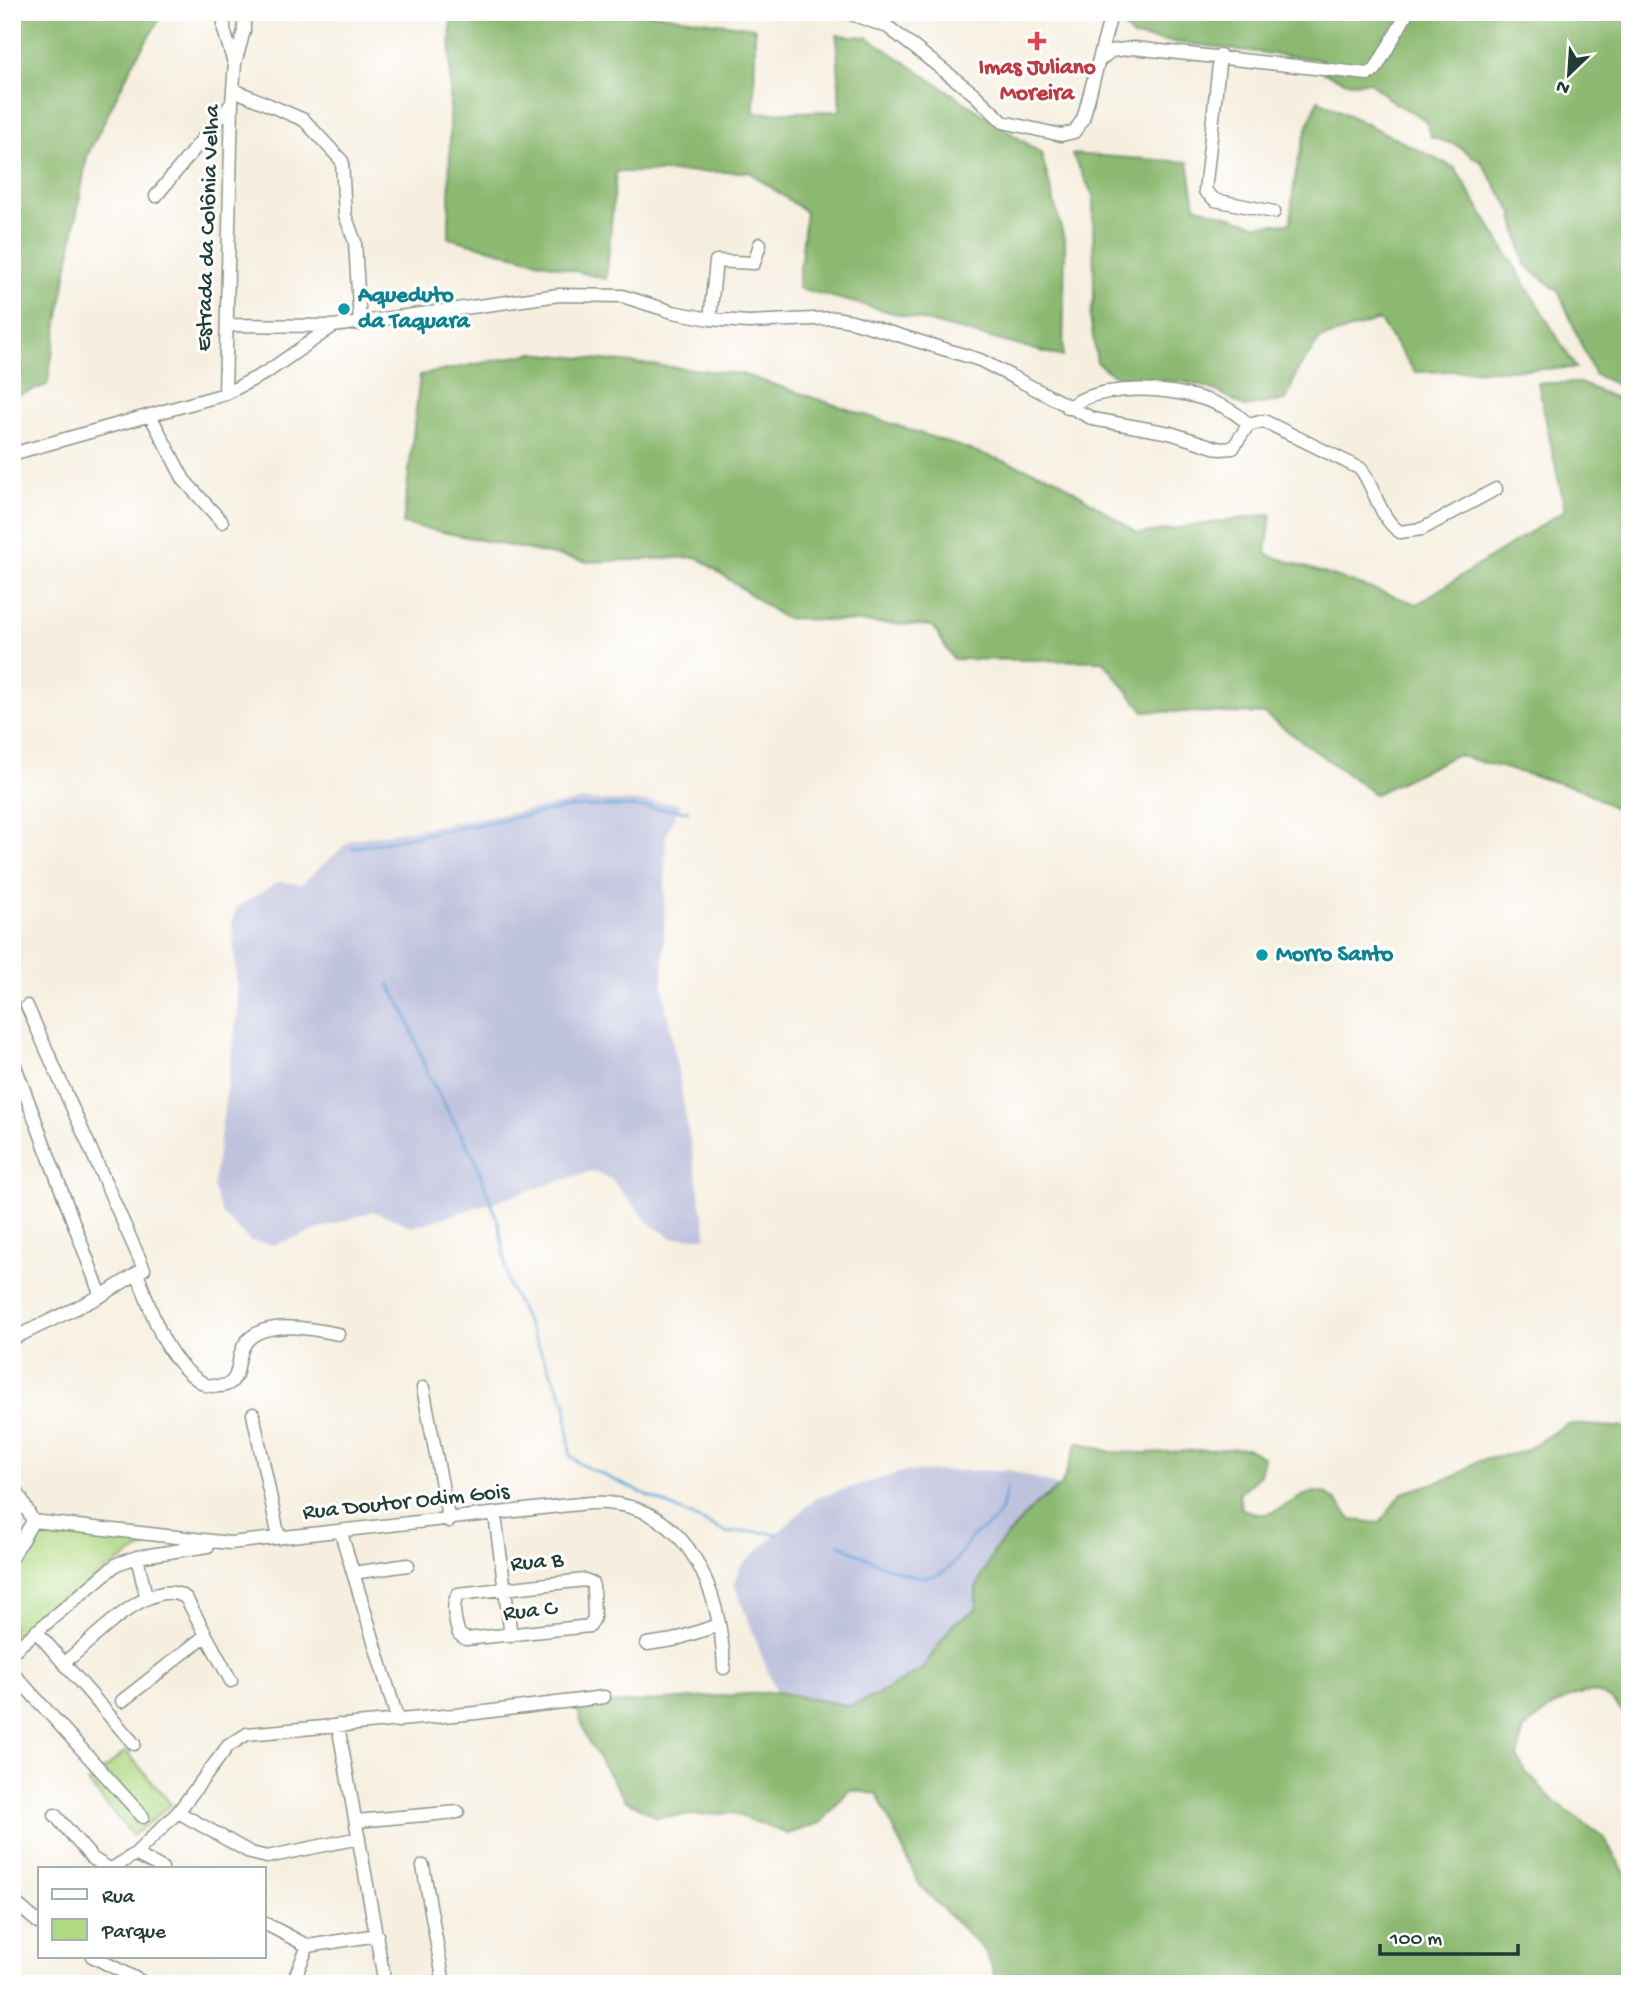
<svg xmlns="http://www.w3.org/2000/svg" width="1642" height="1996" font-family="'Gochi Hand',sans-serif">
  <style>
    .industrial { fill: #bfc2dd }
    .green { fill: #b0d983; stroke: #688b5c; stroke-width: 2 }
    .forest { fill: #8cb971; stroke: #567b52; stroke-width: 2 }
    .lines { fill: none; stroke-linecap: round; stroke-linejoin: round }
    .stream { stroke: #62a6d7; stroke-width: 2.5 }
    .minor-casing { stroke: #8a968a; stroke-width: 15 }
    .minor { stroke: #fff; stroke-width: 12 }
    .health-dot { fill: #e0444e; stroke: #fff; stroke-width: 2.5 }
    .culture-dot { fill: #0f9aa8; stroke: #fff; stroke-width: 2.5 }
    .labels { text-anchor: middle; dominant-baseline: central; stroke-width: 6; stroke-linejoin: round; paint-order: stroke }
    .health-label { font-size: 23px; font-weight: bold; fill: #be3a42; stroke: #fff }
    .street-label { font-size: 23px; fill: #1f3d34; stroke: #fff }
    .culture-label { font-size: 23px; font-weight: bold; fill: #0d838f; stroke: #fff; text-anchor: start }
  </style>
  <rect width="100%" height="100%" fill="#fff"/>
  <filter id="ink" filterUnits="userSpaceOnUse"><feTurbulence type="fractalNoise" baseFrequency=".0143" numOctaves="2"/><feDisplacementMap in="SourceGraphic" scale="14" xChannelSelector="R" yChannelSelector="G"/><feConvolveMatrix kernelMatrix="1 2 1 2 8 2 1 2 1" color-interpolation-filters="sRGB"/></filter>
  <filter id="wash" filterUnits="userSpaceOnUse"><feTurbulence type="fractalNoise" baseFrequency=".00686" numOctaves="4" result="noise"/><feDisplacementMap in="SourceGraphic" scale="28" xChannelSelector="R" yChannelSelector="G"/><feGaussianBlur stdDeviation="1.57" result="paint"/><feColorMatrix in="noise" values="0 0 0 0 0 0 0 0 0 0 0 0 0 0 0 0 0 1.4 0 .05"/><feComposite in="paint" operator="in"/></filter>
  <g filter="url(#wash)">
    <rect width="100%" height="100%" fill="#f6efdf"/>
    <path class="industrial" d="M 585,800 L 681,803 L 666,834 L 663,987 L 707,1237 L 673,1238 L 651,1225 L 611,1179 L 592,1171 L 413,1227 L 373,1211 L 274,1245 L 250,1241 L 222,1214 L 213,1187 L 238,1010 L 232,921 L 237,907 L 278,882 L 301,884 L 351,840 Z
      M 1010,1470 L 1069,1489 L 1094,1568 L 883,1714 L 786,1719 L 734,1583 L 740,1567 L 816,1498 L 902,1472 Z"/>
    <path class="green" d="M 40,1529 L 159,1539 L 107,1569 L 12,1647 L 12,1578 Z
      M 126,1751 L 171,1804 L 133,1836 L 88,1783 Z"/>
    <path class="forest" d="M 12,12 L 164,12 L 134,61 L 87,156 L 47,385 L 12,397 Z
      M 451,12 L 639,12 L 755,28 L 754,113 L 840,111 L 837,35 L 867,37 L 1041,153 L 1065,242 L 1063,357 L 798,288 L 806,212 L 749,172 L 616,172 L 606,279 L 449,238 Z
      M 1120,12 L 1630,12 L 1630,391 L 1594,374 L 1559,292 L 1525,265 L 1512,211 L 1481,162 L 1456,145 L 1431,137 C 1428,112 1409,114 1392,101 C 1384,96 1377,88 1370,82 L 1350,83 L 1324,73 L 1322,60 L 1133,37 L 1118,21 Z
      M 1318,100 L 1455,168 L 1576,368 L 1415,372 L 1379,320 L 1320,339 L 1298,370 L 1286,400 L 1244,407 C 1223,392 1199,382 1173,381 C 1139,379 1124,388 1097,362 L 1090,317 L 1094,298 L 1093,195 L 1072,154 L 1188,162 L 1195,206 L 1257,225 L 1291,223 C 1292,181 1301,139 1318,100 Z
      M 533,353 L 742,374 L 1055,478 L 1139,534 L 1271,514 L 1266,554 L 1417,604 L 1565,510 L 1538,383 L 1580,383 L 1630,404 L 1630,817 L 1581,789 L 1456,755 L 1375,794 L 1264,714 L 1144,711 L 1103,661 L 953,659 L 933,626 L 784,618 L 697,557 L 588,562 L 403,524 L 420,375 Z
      M 1567,1424 L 1630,1428 L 1630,1720 C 1620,1711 1610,1695 1596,1693 C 1572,1688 1542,1715 1524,1729 L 1517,1757 L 1525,1771 L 1556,1803 L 1602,1836 L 1630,1881 L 1630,1984 L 998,1984 L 986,1952 L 920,1886 L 877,1794 L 849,1790 L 821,1823 L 788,1834 L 732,1813 L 657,1817 L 625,1800 L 587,1739 L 578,1711 L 583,1706 L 776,1692 L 850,1706 L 874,1697 L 922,1669 L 954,1623 L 976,1610 L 976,1588 L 994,1551 L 1036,1504 L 1061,1486 L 1078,1442 L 1111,1452 L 1144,1453 L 1247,1448 L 1264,1458 L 1260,1475 L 1239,1494 L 1241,1508 C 1281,1533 1302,1472 1334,1499 C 1341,1505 1346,1514 1352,1520 L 1380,1523 L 1402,1493 L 1453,1477 L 1478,1461 L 1522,1452 Z"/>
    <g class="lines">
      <path class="stream" d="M 352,848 L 573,807 L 623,806 L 688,811
        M 389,984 L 406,1014 L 428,1075 L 475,1159 L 499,1224 L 509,1286 L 566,1403 L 570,1455 L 580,1464 L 728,1533 L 751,1531 L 777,1534
        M 838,1544 C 862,1554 914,1587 939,1574 C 955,1567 961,1551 971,1538 C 976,1532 983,1530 989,1525 C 1001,1516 1004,1501 1007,1487"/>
    </g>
  </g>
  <g filter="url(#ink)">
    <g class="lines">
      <defs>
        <path id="minor" d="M 224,12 L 224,30 L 234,63
          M 819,12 L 858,13
          M 851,14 L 888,27 L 974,94 L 1003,122 L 1061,135 L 1074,132 L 1083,119 L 1109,22 L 1107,12
          M 1220,55 L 1205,191 L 1215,200 L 1274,212
          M 1100,60 L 1111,51 L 1134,48 L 1368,74 L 1375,70 L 1408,12
          M 234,90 L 304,120 L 342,161 L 345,215 L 355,242 L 360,324
          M 156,196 L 232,103
          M 710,319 L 716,261 L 754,263 L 760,244
          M 228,325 L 333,326
          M 225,394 L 232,103 L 235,63 L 244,31 L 244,12
          M 1068,408 C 1104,377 1218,387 1248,425
          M 150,415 L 184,480 L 222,522
          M 12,454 L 225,394 L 267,372 L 333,326 L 559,295 L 622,296 L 673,312 L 710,319 L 748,322 L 835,318 L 852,321 L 980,360 L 1093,419 L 1170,433 L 1220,449 L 1233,448 L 1248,425 L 1264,421 L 1361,469 C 1375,489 1380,519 1400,532 L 1422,529 L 1496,489
          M 12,1058 L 101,1296
          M 137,1273 C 153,1314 164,1362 206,1385 C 249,1393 231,1359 247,1341 C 266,1319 314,1329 338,1334
          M 12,1339 L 101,1296 L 144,1269 L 27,1006
          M 423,1388 L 449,1521
          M 253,1414 L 279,1538
          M 12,1482 L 33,1521 L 230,1543 L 569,1505 C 581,1504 595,1502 607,1503 C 692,1509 721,1596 724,1668
          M 495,1515 L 511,1636
          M 341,1533 L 398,1721
          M 12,1557 L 33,1521
          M 137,1557 L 146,1596
          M 353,1573 L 408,1565
          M 585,1580 L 592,1583 L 593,1587 L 594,1618 L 590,1626 L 466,1639 L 459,1634 C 455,1622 451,1605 458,1594 Z
          M 36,1631 L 134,1744
          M 647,1644 L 673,1640 L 719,1625
          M 12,1652 L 117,1564 L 137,1557 L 208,1546
          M 71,1657 C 96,1637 153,1574 186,1598 L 231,1681
          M 12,1672 L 143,1817
          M 122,1701 L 205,1636
          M 338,1725 L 385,1984
          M 178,1812 L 251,1853 L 267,1857 L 359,1838
          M 55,1815 L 92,1858 L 108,1868
          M 356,1821 L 458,1812
          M 135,1854 L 162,1868
          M 423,1866 L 444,1984
          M 113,1868 L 135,1854 L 178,1812 L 228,1746 L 247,1734 L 476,1713 L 604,1697
          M 12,1900 L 40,1924
          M 264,1923 L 308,1946 L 377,1935
          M 92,1956 L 146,1984
          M 292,1984 L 308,1946"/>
      </defs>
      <use href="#minor" class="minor-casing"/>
      <use href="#minor" class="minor"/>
    </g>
  </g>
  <path class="health-dot" d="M1033.5 30.5h7v7h7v7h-7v7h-7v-7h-7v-7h7z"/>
  <g class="culture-dot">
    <circle cx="344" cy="309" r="7"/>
    <circle cx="1262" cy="955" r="7"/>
  </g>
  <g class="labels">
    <g class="health-label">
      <text x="1037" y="68">Imas Juliano<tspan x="1037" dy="26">Moreira</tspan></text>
    </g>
    <g class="street-label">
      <text transform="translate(209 228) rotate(-88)">Estrada da Colônia Velha</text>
      <text transform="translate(406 1503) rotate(-6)">Rua Doutor Odim Gois</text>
      <text transform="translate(537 1563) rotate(-5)">Rua B</text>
      <text transform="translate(530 1612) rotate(-6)">Rua C</text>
    </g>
    <g class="culture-label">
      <text x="358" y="296">Aqueduto<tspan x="358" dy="26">da Taquara</tspan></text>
      <text x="1276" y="955">Morro Santo</text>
    </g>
  </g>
  <rect width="1642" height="1996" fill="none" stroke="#fff" stroke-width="42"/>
  <rect x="38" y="1867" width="228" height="91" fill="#ffffff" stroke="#a5b1ae" stroke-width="2"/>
  <rect x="52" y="1889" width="35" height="10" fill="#ffffff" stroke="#a5b1ae" stroke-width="2"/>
  <text x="102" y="1902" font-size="21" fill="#1f3d34">Rua</text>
  <rect x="52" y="1919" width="35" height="21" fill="#b0d983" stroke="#a5b1ae" stroke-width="2"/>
  <text x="102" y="1937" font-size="21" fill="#1f3d34">Parque</text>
  <g transform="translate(1569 74) rotate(205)" stroke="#ffffff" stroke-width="5" paint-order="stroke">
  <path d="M0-5L12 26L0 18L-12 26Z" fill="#1f3d34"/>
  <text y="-10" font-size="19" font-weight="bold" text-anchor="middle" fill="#1f3d34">N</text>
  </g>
  <path d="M1380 1944v10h138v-10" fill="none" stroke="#1f3d34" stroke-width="3.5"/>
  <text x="1390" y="1944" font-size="21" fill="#1f3d34" stroke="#ffffff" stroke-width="5" paint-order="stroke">100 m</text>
</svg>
